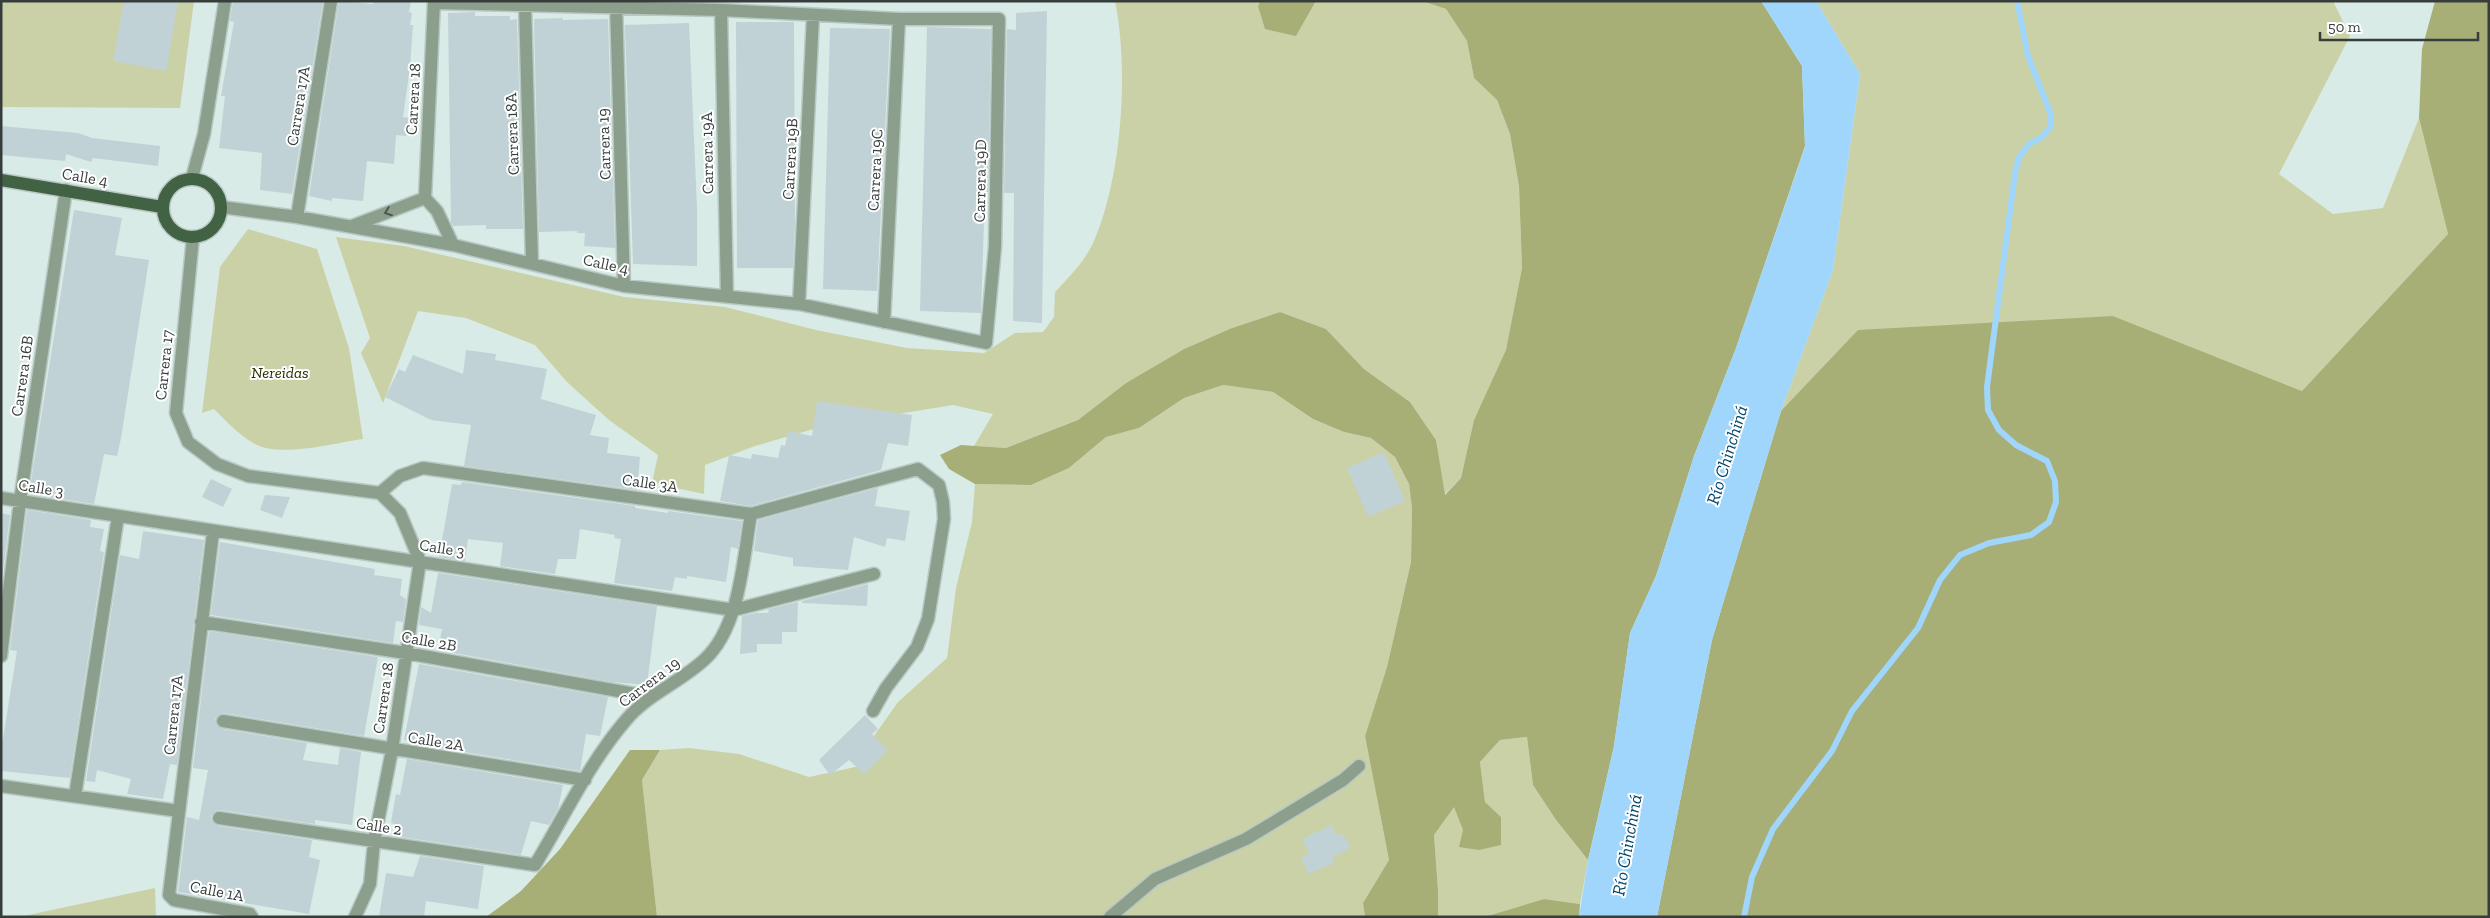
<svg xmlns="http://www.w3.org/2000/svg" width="2490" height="918" font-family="'Zilla Slab',serif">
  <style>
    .green { fill: #cbd1a7 }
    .forest { fill: #a7ae76 }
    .water { fill: #a0d6fc }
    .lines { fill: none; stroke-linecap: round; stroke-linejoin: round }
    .stream { stroke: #a0d6fc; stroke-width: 6 }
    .building { fill: #c0d2d5 }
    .minor-casing { stroke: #b8c8c4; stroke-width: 15 }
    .major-casing { stroke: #b8c8c4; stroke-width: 15 }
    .minor { stroke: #8c9f8c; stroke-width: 12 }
    .major { stroke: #416343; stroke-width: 12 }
    .oneway { stroke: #4c564f }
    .labels { text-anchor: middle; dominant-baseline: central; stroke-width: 4; stroke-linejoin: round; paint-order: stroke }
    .street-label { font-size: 16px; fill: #363d3b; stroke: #fff }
    .park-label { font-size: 16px; font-style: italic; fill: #2a2d00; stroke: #fff }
    .water-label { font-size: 18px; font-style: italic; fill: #02476b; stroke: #fff }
  </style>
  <rect width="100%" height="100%" fill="#d9ebe6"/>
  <path class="green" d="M 1,1 L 194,1 L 180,108 L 1,107 Z
    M 1115,1 L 1260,1 L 1258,6 L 1296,36 L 1316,1 L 1422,1 L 1446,9 L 1467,41 L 1474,78 L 1497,100 L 1510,134 L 1519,186 L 1522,268 L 1506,351 L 1474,420 L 1461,478 L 1444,495 L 1436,440 L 1410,402 L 1364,369 L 1326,329 L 1280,312 L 1232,328 L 1184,349 L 1126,383 L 1078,420 L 1006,448 L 974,446 L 993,414 L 953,405 L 824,426 L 755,446 L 705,465 L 704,494 L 652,483 L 658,455 L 609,420 L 567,382 L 535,345 L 466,318 L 418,311 L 383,403 L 361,353 L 370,338 L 336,237 L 404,246 L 624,297 L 725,307 L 816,330 L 907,348 L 984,353 L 1015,333 L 1043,332 L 1054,317 L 1055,292 C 1069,277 1086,260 1094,241 C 1122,177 1129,69 1115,1 Z
    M 1816,1 L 2333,1 L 2350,36 L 2279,174 L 2333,214 L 2383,208 L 2419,118 L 2448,234 L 2302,391 L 2113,316 L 1781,411 L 1833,270 L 1860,74 Z
    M 248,229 L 317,249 L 349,348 L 363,439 C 334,443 281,458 255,444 C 239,435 227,422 214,409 L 202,413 L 220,267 Z
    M 1223,385 L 1273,392 L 1313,419 L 1344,432 L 1371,438 L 1395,457 L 1409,484 L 1412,508 L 1411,562 L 1387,667 L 1365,736 L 1389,860 L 1363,903 L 1365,917 L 657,917 L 642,780 L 660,750 L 689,748 L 739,754 L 809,777 L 860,766 L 874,736 L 898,702 L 947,658 L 956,588 L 972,522 L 975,484 L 1031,485 L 1069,468 L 1106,437 L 1139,428 L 1184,398 Z
    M 1527,737 L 1533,785 L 1556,820 L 1588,860 L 1580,904 L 1544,899 L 1484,917 L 1438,917 L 1438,890 L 1434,835 L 1454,806 L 1463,830 L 1501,817 L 1485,802 L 1480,762 L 1500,740 Z
    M 155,888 L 156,917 L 19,917 Z"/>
  <path class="forest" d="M 1260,1 L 1316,1 L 1296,36 L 1265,29 L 1258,6 Z
    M 1422,1 L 1761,1 L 1802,66 L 1805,146 L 1736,348 L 1694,456 L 1656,576 L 1630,633 L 1614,746 L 1588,860 L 1556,820 L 1533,785 L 1527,737 L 1500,740 L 1480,762 L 1485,802 L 1501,817 L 1501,845 L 1479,850 L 1459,847 L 1463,830 L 1454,807 L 1434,835 L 1438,890 L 1438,917 L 1365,917 L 1363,903 L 1389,860 L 1365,736 L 1387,667 L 1411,562 L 1412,508 L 1409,484 L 1395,457 L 1371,438 L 1344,432 L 1313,419 L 1273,392 L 1223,385 L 1184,398 L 1139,428 L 1106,437 L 1069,468 L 1031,485 L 975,484 L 949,469 L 940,455 L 961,445 L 1006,448 L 1078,420 L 1126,383 L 1184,349 L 1232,328 L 1280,312 L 1326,329 L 1364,369 L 1410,402 L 1436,440 L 1445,495 L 1461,478 L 1474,420 L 1506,350 L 1522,268 L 1519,186 L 1510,134 L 1497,100 L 1474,78 L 1467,41 L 1446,9 Z
    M 2435,1 L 2489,1 L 2489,917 L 1657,917 L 1712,640 L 1781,411 L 1858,330 L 2113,316 L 2302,391 L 2448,234 L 2419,118 L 2422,49 Z
    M 630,750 L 660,750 L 642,780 L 657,917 L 486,917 L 521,891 L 560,849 Z
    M 1544,899 L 1580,904 L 1579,917 L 1484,917 Z"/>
  <path class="water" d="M 1761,1 L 1816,1 L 1860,74 L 1833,270 L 1781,411 L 1712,640 L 1657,917 L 1579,917 L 1588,860 L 1614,746 L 1630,633 L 1656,576 L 1694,456 L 1736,348 L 1805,147 L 1802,66 Z"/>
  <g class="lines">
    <path class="stream" d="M 1744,917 L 1752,877 L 1773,829 L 1832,751 L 1852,711 L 1918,628 L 1940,580 L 1960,555 L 1989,543 L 2031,535 L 2049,522 L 2056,502 L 2055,481 L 2047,461 L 2016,445 L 1999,430 L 1988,410 L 1987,387 L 2015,173 L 2019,157 L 2029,144 L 2042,137 L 2050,127 L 2051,115 L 2028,56 L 2017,1"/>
  </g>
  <path class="building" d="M 124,1 L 178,1 L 166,71 L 113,61 Z
    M 233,1 L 323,1 L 292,194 L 260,190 L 262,153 L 219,148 L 225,96 L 221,96 L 234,22 L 230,21 Z
    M 339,1 L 373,4 L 373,1 L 411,1 L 409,12 L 412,13 L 410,25 L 413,25 L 410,67 L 403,117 L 409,118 L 406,136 L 396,135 L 394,164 L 367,161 L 363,201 L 332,198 L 332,201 L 309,196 Z
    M 1047,11 L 1042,323 L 1013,321 L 1014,193 L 1004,193 L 1007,29 L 1016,30 L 1016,13 Z
    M 475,12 L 475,16 L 510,16 L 510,20 L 517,19 L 523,229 L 486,229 L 486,225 L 453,226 L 451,222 L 448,13 Z
    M 563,18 L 563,20 L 608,19 L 615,248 L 584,246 L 585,233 L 577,233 L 577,231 L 539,232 L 534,19 Z
    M 736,22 L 794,22 L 795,222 L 793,268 L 737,268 Z
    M 689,23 L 697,208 L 697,266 L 633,264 L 625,25 Z
    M 927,27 L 991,29 L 988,192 L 985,192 L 981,313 L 920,311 Z
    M 830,28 L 890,29 L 877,291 L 823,289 Z
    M 1,126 L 78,133 L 92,138 L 160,146 L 158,166 L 93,158 L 91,162 L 66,154 L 65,161 L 1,155 Z
    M 74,210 L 122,218 L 115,255 L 149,260 L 121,438 L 117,456 L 104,454 L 94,504 L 29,494 Z
    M 466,350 L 496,354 L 495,360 L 547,369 L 541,399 L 596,415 L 590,435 L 609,438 L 607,453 L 640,457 L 637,490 L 464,466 L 471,425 L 431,420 L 385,397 L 399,369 L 405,372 L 413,355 L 463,374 Z
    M 817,401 L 912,415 L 908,446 L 888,443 L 881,470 L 750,506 L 720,501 L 729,455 L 751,459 L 752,454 L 778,458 L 781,445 L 785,446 L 788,431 L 812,436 Z
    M 1384,452 L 1405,501 L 1368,517 L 1347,468 Z
    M 211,479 L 232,489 L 223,507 L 202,497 Z
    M 462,482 L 635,506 L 635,508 L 668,513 L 668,511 L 742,521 L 738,549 L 731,547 L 726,582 L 687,576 L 687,579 L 675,577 L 672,591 L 614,583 L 621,539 L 614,538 L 615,535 L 580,529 L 576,559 L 558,559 L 555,574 L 500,566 L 503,543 L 468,539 L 465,561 L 439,557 L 452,484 L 461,485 Z
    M 878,488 L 875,506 L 910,511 L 905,541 L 887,538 L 885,547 L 854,537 L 848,570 L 793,566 L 793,558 L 754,551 L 758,520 Z
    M 265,495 L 290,497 L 282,518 L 260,510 Z
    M 27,510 L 91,520 L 90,527 L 104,529 L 100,551 L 104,552 L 70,778 L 1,771 L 1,751 L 17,651 L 10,650 Z
    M 1,513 L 10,515 L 1,587 Z
    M 143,531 L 204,540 L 177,765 L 170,764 L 163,799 L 127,794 L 131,779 L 97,770 L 95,782 L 86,781 L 120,555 L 139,559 Z
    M 220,542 L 375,569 L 374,575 L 402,579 L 400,595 L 406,599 L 403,622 L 396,621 L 393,643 L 211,615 Z
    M 438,573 L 657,606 L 647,685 L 612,682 L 438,650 L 442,629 L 419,625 L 421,607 L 431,613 Z
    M 868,584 L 867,606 L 802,603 L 802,601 Z
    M 798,602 L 797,632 L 782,632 L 782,644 L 757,644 L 757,652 L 740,654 L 742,616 L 756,613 L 768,613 L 769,609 Z
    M 209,631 L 378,657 L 364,736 L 224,713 L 220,714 L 215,719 L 216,724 L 222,729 L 307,743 L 303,760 L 338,765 L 340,748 L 361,752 L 352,825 L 315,820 L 315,824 L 220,810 L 216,811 L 211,816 L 212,821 L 218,826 L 312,840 L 309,857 L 320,860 L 309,914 L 178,892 L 187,817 L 199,820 L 208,770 L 193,768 Z
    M 419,664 L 608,697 L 600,736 L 586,734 L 580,771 L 410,743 L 411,741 L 404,740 Z
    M 865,715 L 878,729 L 872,734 L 888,750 L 864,774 L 849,760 L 830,775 L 819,760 Z
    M 407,759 L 563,785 L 558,809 L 549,825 L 531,821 L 521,855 L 395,836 L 396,826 L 391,822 L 396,794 L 400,795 Z
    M 1332,825 L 1337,836 L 1343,833 L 1350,848 L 1332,857 L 1334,863 L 1308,874 L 1301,857 L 1309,853 L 1302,839 Z
    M 420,856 L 484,866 L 478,909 L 426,901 L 424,917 L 379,917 L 386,873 L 413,877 Z"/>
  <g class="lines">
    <defs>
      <path id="minor" d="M 434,1 L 425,198 L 437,211 L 453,245
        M 616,1 L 624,286
        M 525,5 L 532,262
        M 721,10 L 727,296
        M 192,178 L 204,134 L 225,1
        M 221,207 L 297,217 L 453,245 L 624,286 L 799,304 L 986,343 L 995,247 L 999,19 L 899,19 L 721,10 L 434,3
        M 297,217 L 331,1
        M 352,226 L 425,198
        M 193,237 L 176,413 L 188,442 L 217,464 L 248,476 L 380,493
        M 799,304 L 813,16
        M 884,322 L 899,19
        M 380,493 L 400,476 L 423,468 L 751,514 L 918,469 L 939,485 L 943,502 L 944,519 L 928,619 L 917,647 L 886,688 L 873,711
        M 1,498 L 734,610 L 874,574
        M 213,532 L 169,895 L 174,900 L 250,914 L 252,917
        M 201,622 L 406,653 L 652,697
        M 1,656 L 20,501 L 66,190
        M 223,721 L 585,780
        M 1,786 L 179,811
        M 75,796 L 118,516
        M 219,818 L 535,865 C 564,817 589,763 626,720 C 647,695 680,682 704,660 C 740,628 743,559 751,514
        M 355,917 L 370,884 L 374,842 L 392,750 L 420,561 L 400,513 L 380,493
        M 1110,917 L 1155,879 L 1246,839 L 1343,780 L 1359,766"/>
      <path id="major" d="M163 208a29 29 0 1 1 58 0a29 29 0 1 1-58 0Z
        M 1,180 L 162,207"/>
    </defs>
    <use href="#minor" class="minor-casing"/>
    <use href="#major" class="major-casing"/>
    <use href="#minor" class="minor"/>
    <use href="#major" class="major"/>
  </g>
  <defs><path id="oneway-chevron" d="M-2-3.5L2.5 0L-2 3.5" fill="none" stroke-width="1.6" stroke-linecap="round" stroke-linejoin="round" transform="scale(1.25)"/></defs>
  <use class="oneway" href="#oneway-chevron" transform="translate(388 212) rotate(159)"/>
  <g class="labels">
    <g class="street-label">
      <text transform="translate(413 99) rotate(-87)">Carrera 18</text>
      <text transform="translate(298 106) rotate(-81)">Carrera 17A</text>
      <text transform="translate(512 134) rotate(-92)">Carrera 18A</text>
      <text transform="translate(604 144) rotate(-92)">Carrera 19</text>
      <text transform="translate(707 153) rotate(-91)">Carrera 19A</text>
      <text transform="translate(790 159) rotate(-87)">Carrera 19B</text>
      <text transform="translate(875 170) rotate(-87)">Carrera 19C</text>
      <text transform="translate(85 177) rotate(10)">Calle 4</text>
      <text transform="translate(980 181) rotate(-89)">Carrera 19D</text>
      <text transform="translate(606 264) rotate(12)">Calle 4</text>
      <text transform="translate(164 365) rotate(-84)">Carrera 17</text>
      <text transform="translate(22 376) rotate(-82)">Carrera 16B</text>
      <text transform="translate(650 483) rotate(8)">Calle 3A</text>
      <text transform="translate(41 488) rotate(9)">Calle 3</text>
      <text transform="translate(442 548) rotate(9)">Calle 3</text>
      <text transform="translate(429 641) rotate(10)">Calle 2B</text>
      <text transform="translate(649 682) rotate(-37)">Carrera 19</text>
      <text transform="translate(383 698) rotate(-82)">Carrera 18</text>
      <text transform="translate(173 715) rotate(-84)">Carrera 17A</text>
      <text transform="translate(436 741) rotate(9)">Calle 2A</text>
      <text transform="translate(379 826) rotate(9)">Calle 2</text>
      <text transform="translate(217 891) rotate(11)">Calle 1A</text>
    </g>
    <g class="park-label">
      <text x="280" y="372">Nereidas</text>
    </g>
    <g class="water-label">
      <text transform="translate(1727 455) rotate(-73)">Río Chinchiná</text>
      <text transform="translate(1627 845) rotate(-80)">Río Chinchiná</text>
    </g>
  </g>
  <rect width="2490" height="918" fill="none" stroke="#363d3b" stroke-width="5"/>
  <path d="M2320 32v8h158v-8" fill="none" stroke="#363d3b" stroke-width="2.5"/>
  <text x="2328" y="32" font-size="15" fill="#363d3b" stroke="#ffffff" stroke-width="4" paint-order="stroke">50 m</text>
</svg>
